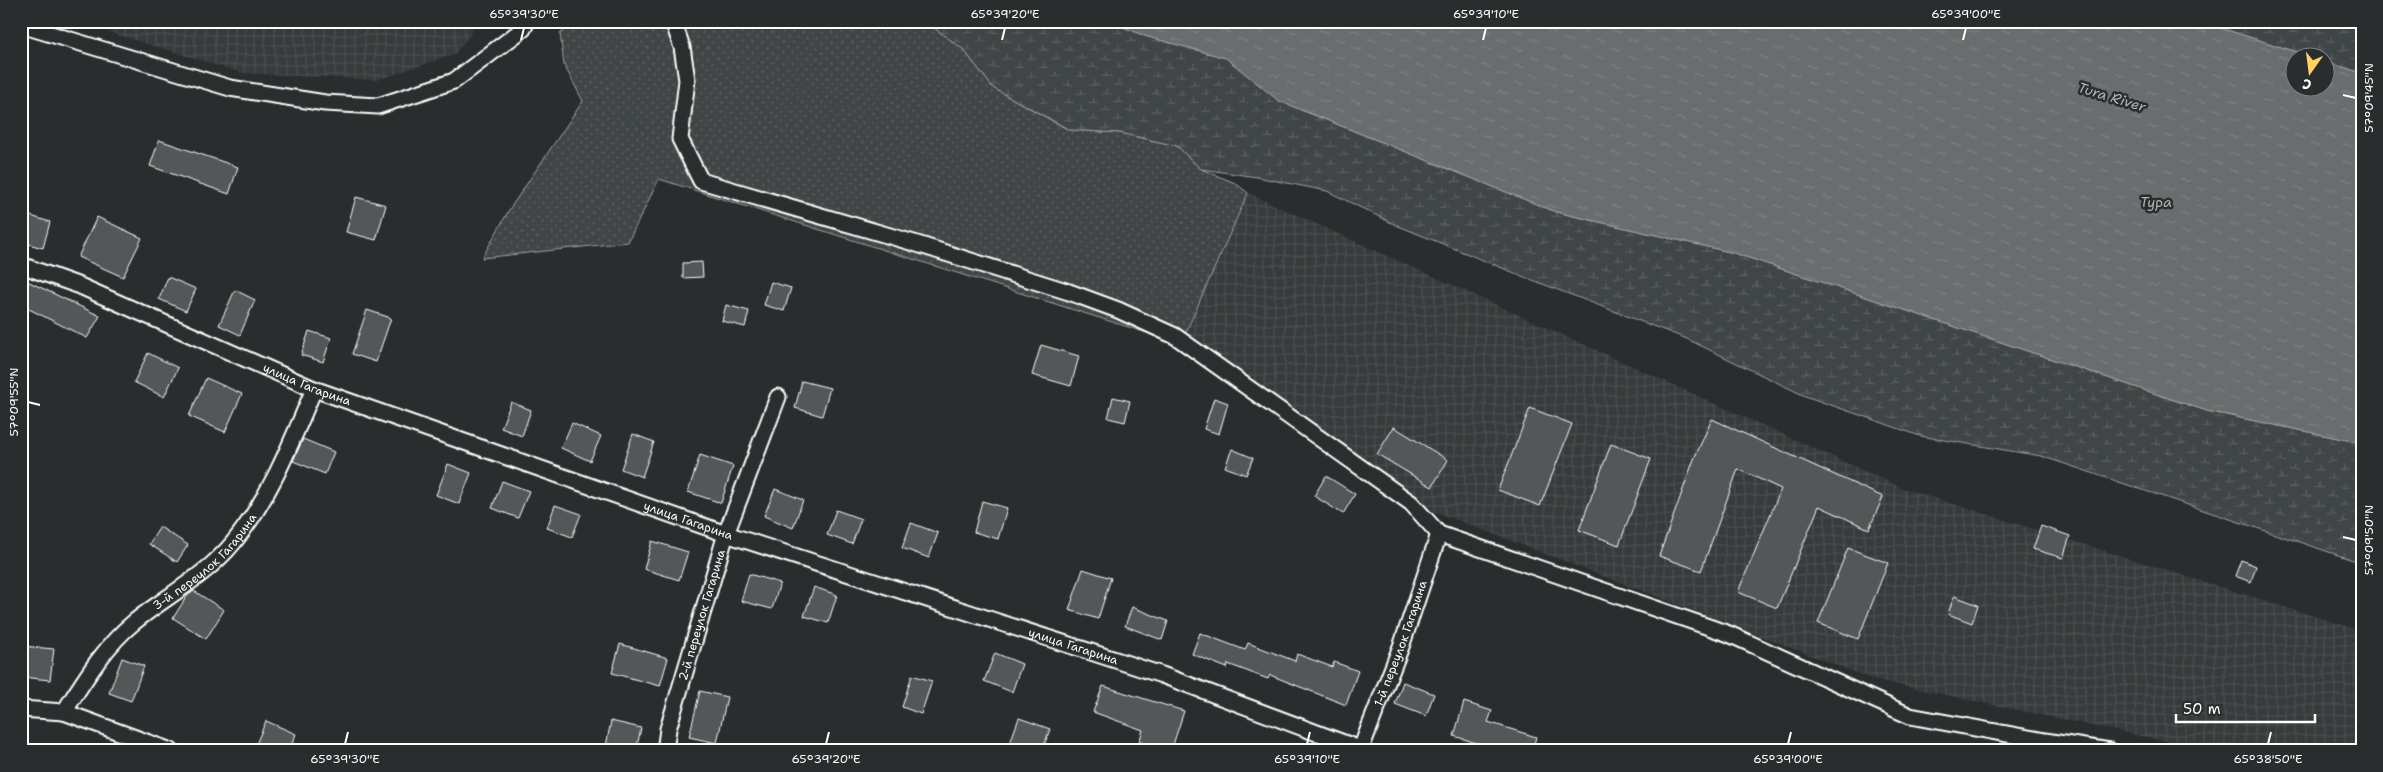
<svg xmlns="http://www.w3.org/2000/svg" width="2383" height="772" font-family="'Shantell Sans',sans-serif">
  <style>
    .industrial { fill: url(#industrial-grid) }
    .grass { fill: url(#grass-dots); stroke: #a0a2a2 }
    .wetland { fill: url(#wetland-marsh); stroke: #a0a2a2 }
    .water { fill: url(#water-ripples); stroke: #a6a7a7 }
    .building { fill: #555758; stroke: #fff }
    .lines { fill: none; stroke-linecap: round; stroke-linejoin: round }
    .minor-casing { stroke: #fff; stroke-width: 19 }
    .minor { stroke: #2a2d2e; stroke-width: 15 }
    .ticks { fill: none; stroke: #fff; stroke-width: 2 }
    .labels { text-anchor: middle; dominant-baseline: central; stroke-width: 5; stroke-linejoin: round; paint-order: stroke }
    .street-label { font-size: 12px; fill: #fff; stroke: #2a2d2e }
    .water-label { font-size: 14px; font-style: italic; fill: #b4b6b6; stroke: #2a2d2e }
    .neatline { fill: none; stroke: #fff; stroke-width: 2 }
    .ticks-label { font-size: 12px; text-anchor: middle; fill: #fff }
  </style>
  <defs>
    <pattern id="industrial-grid" width="8" height="8" patternUnits="userSpaceOnUse" patternTransform="scale(1.25)"><rect width="8" height="8" fill="#373a3b"/><path d="M0 4h8M4 0v8" fill="none" stroke="#4b4e4f"/></pattern>
    <pattern id="grass-dots" width="8" height="8" patternUnits="userSpaceOnUse" patternTransform="scale(1.25)"><rect width="8" height="8" fill="#414445"/><path d="M2 2h.1M6 6h.1" fill="none" stroke="#5e6061" stroke-width="1.8" stroke-linecap="round"/></pattern>
    <pattern id="wetland-marsh" width="20" height="14" patternUnits="userSpaceOnUse" patternTransform="scale(1.25)"><rect width="20" height="14" fill="#414445"/><path d="M1 5h8M5 5V1M11 12h8M15 12V8" fill="none" stroke="#5e6061"/></pattern>
    <pattern id="water-ripples" width="26" height="14" patternUnits="userSpaceOnUse" patternTransform="scale(1.25)"><rect width="26" height="14" fill="#6a6c6d"/><path d="M2 4q2-2 4 0t4 0M15 11q2-2 4 0t4 0" fill="none" stroke="#808283"/></pattern>
  </defs>
  <rect width="100%" height="100%" fill="#2a2d2e"/>
  <filter id="ink" filterUnits="userSpaceOnUse"><feTurbulence type="fractalNoise" baseFrequency=".02" numOctaves="2"/><feDisplacementMap in="SourceGraphic" scale="10" xChannelSelector="R" yChannelSelector="G"/><feConvolveMatrix kernelMatrix="1 2 1 2 8 2 1 2 1" color-interpolation-filters="sRGB"/></filter>
  <g filter="url(#ink)">
    <path class="industrial" d="M 73,21 L 480,21 L 455,54 L 377,80 L 242,73 Z
      M 1248,193 L 1902,488 L 2362,631 L 2362,751 L 2212,751 L 1875,680 L 1428,509 L 1185,334 Z"/>
    <path class="grass" d="M 576,21 L 925,21 L 964,50 L 993,88 L 1069,130 L 1120,133 L 1177,146 L 1201,169 L 1235,183 L 1248,193 L 1185,334 L 1144,332 L 659,179 L 628,242 L 482,258 L 509,210 L 583,101 L 564,65 L 560,34 Z"/>
    <path class="wetland" d="M 925,21 L 1109,21 L 1145,36 L 1226,58 L 1279,101 L 1556,212 L 1734,253 L 2207,411 L 2362,443 L 2362,563 L 2041,456 L 1920,436 L 1805,396 L 1687,339 L 1527,278 L 1396,225 L 1327,191 L 1257,177 L 1201,169 L 1177,146 L 1120,133 L 1070,130 L 993,88 L 964,50 Z
      M 2198,21 L 2362,21 L 2362,73 L 2326,62 L 2326,58 L 2313,57 Z"/>
    <path class="water" d="M 1109,21 L 2198,21 L 2313,57 L 2296,58 L 2296,88 L 2326,88 L 2326,62 L 2362,73 L 2362,443 L 2207,411 L 1734,253 L 1556,212 L 1279,101 L 1226,58 L 1145,36 Z"/>
    <path class="building" d="M 159,140 L 238,167 L 229,194 L 150,166 Z
      M 356,197 L 386,205 L 376,240 L 346,232 Z
      M 21,213 L 50,222 L 43,248 L 21,242 Z
      M 97,217 L 142,238 L 123,277 L 78,257 Z
      M 702,262 L 703,277 L 683,278 L 683,263 Z
      M 168,277 L 196,289 L 186,311 L 159,299 Z
      M 21,278 L 100,316 L 87,338 L 21,305 Z
      M 771,282 L 791,288 L 784,311 L 764,305 Z
      M 235,290 L 255,300 L 240,335 L 219,325 Z
      M 726,305 L 749,311 L 745,327 L 722,321 Z
      M 367,310 L 391,318 L 376,362 L 352,354 Z
      M 309,331 L 331,338 L 323,362 L 301,355 Z
      M 1041,345 L 1079,356 L 1071,386 L 1032,375 Z
      M 148,353 L 178,368 L 164,397 L 134,382 Z
      M 206,378 L 242,394 L 225,432 L 189,416 Z
      M 802,381 L 830,388 L 822,416 L 795,408 Z
      M 1113,397 L 1130,401 L 1125,422 L 1108,418 Z
      M 1214,398 L 1228,403 L 1219,434 L 1204,429 Z
      M 511,402 L 531,410 L 522,436 L 501,428 Z
      M 1530,408 L 1572,424 L 1540,506 L 1498,490 Z
      M 1712,419 L 1883,497 L 1869,529 L 1819,506 L 1777,608 L 1738,592 L 1781,489 L 1738,469 L 1701,571 L 1659,556 L 1694,459 Z
      M 572,423 L 601,436 L 590,461 L 561,448 Z
      M 1394,427 L 1448,460 L 1432,487 L 1377,454 Z
      M 633,434 L 654,442 L 642,477 L 621,469 Z
      M 303,439 L 334,452 L 325,474 L 293,461 Z
      M 1611,444 L 1651,459 L 1619,545 L 1579,530 Z
      M 1232,449 L 1253,458 L 1246,475 L 1225,467 Z
      M 700,455 L 733,466 L 721,503 L 688,492 Z
      M 448,464 L 471,473 L 459,504 L 436,495 Z
      M 1326,476 L 1355,494 L 1343,514 L 1314,496 Z
      M 502,481 L 529,491 L 518,518 L 492,508 Z
      M 775,489 L 803,500 L 793,528 L 764,516 Z
      M 982,501 L 1007,508 L 998,539 L 974,532 Z
      M 555,505 L 581,514 L 572,537 L 547,528 Z
      M 836,510 L 861,519 L 852,544 L 827,535 Z
      M 911,523 L 938,533 L 929,558 L 902,548 Z
      M 2041,526 L 2070,536 L 2063,558 L 2033,549 Z
      M 160,527 L 188,545 L 177,562 L 149,544 Z
      M 652,541 L 688,552 L 679,580 L 644,569 Z
      M 1848,548 L 1888,563 L 1858,639 L 1818,623 Z
      M 2241,560 L 2256,566 L 2251,582 L 2235,576 Z
      M 1083,569 L 1111,578 L 1098,619 L 1069,610 Z
      M 749,574 L 780,583 L 772,609 L 741,601 Z
      M 814,587 L 837,595 L 828,623 L 804,616 Z
      M 194,591 L 224,610 L 206,639 L 173,618 L 187,596 Z
      M 1954,596 L 1978,605 L 1972,623 L 1948,614 Z
      M 1132,607 L 1168,621 L 1162,640 L 1125,626 Z
      M 1200,633 L 1245,650 L 1248,643 L 1295,661 L 1297,654 L 1332,667 L 1334,662 L 1358,671 L 1346,705 L 1270,675 L 1268,679 L 1228,664 L 1227,668 L 1192,654 Z
      M 620,644 L 668,658 L 660,686 L 612,673 Z
      M 22,646 L 54,649 L 50,680 L 21,677 Z
      M 995,653 L 1022,664 L 1012,692 L 984,681 Z
      M 122,658 L 144,666 L 131,701 L 109,693 Z
      M 912,675 L 932,681 L 921,714 L 902,707 Z
      M 1403,682 L 1434,694 L 1426,716 L 1395,704 Z
      M 1103,686 L 1184,711 L 1171,751 L 1139,742 L 1143,730 L 1093,712 Z
      M 700,691 L 727,697 L 717,743 L 689,737 Z
      M 1464,702 L 1492,711 L 1488,722 L 1536,737 L 1532,751 L 1502,751 L 1454,736 Z
      M 1019,718 L 1050,729 L 1042,751 L 1007,751 Z
      M 266,721 L 296,734 L 289,751 L 253,751 Z
      M 611,721 L 641,728 L 636,751 L 605,751 Z"/>
    <g class="lines">
      <defs>
        <g id="minor">
          <path d="M 673,21 L 682,47 L 687,80 L 680,139 L 701,181 L 914,243 L 1069,292 L 1118,310 L 1175,336 L 1411,503 L 1439,534 L 1729,634 L 1910,716 L 2045,741 L 2110,751"/>
          <path d="M 21,25 L 230,88 L 325,103 L 378,106 L 454,81 L 523,29 L 527,21"/>
          <path id="s1" d="M 21,265 L 80,286 L 314,389 L 726,534 L 1162,675 L 1365,751"/>
          <path d="M 21,709 L 64,712 L 171,751"/>
          <path id="s2" d="M 64,712 C 84,681 104,647 133,623 C 166,596 205,577 233,543 C 270,498 291,443 314,389"/>
          <path id="s3" d="M 665,751 L 668,729 L 726,534 L 778,397"/>
          <path id="s4" d="M 1360,751 L 1402,644 L 1439,534"/>
        </g>
      </defs>
      <use href="#minor" class="minor-casing"/>
      <use href="#minor" class="minor"/>
    </g>
  </g>
  <path class="ticks" d="M 521,40 L 524,28M 1002,40 L 1005,28M 1483,40 L 1486,28M 1963,40 L 1966,28M 2343,95 L 2356,98M 28,402 L 40,405M 2343,537 L 2356,540M 345,744 L 348,732M 826,744 L 829,732M 1307,744 L 1310,732M 1788,744 L 1791,732M 2268,744 L 2271,732"/>
  <g class="labels">
    <g class="street-label">
      <text stroke="none"><textPath href="#s1" startOffset="310">улица Гагарина</textPath></text>
      <text stroke="none"><textPath href="#s1" startOffset="715">улица Гагарина</textPath></text>
      <text stroke="none"><textPath href="#s2" startOffset="208">3-й переулок Гагарина</textPath></text>
      <text stroke="none"><textPath href="#s3" startOffset="141">2-й переулок Гагарина</textPath></text>
      <text stroke="none"><textPath href="#s4" startOffset="115">1-й переулок Гагарина</textPath></text>
      <text stroke="none"><textPath href="#s1" startOffset="1120">улица Гагарина</textPath></text>
    </g>
    <g class="water-label">
      <text transform="translate(2112 97) rotate(17)">Tura River</text>
      <text x="2156" y="202">Тура</text>
    </g>
  </g>
  <rect width="2383" height="772" fill="none" stroke="#2a2d2e" stroke-width="55"/>
  <g transform="translate(2310 72) rotate(194)"><circle r="24" fill="#2a2d2e" stroke="#7f8182"/>
  <path d="M0-4L9 19L0 12L-9 19Z" fill="#ffd166"/>
  <text y="-8" font-size="14" font-weight="bold" text-anchor="middle" fill="#ffffff">С</text>
  </g>
  <path d="M2176 714v8h139v-8" fill="none" stroke="#ffffff" stroke-width="2.5"/>
  <text x="2183" y="714" font-size="15" fill="#ffffff" stroke="#2a2d2e" stroke-width="4" paint-order="stroke">50 m</text>
  <rect x="28" y="28" width="2328" height="716" class="neatline"/>
  <g class="ticks-label">
    <text x="524" y="18">65°39'30"E</text>
    <text x="1005" y="18">65°39'20"E</text>
    <text x="1486" y="18">65°39'10"E</text>
    <text x="1966" y="18">65°39'00"E</text>
    <text transform="translate(2369 98) rotate(-90)" y="4">57°09'45"N</text>
    <text transform="translate(14 402) rotate(-90)" y="4">57°09'55"N</text>
    <text transform="translate(2369 540) rotate(-90)" y="4">57°09'50"N</text>
    <text x="345" y="763">65°39'30"E</text>
    <text x="826" y="763">65°39'20"E</text>
    <text x="1307" y="763">65°39'10"E</text>
    <text x="1788" y="763">65°39'00"E</text>
    <text x="2268" y="763">65°38'50"E</text>
  </g>
</svg>
